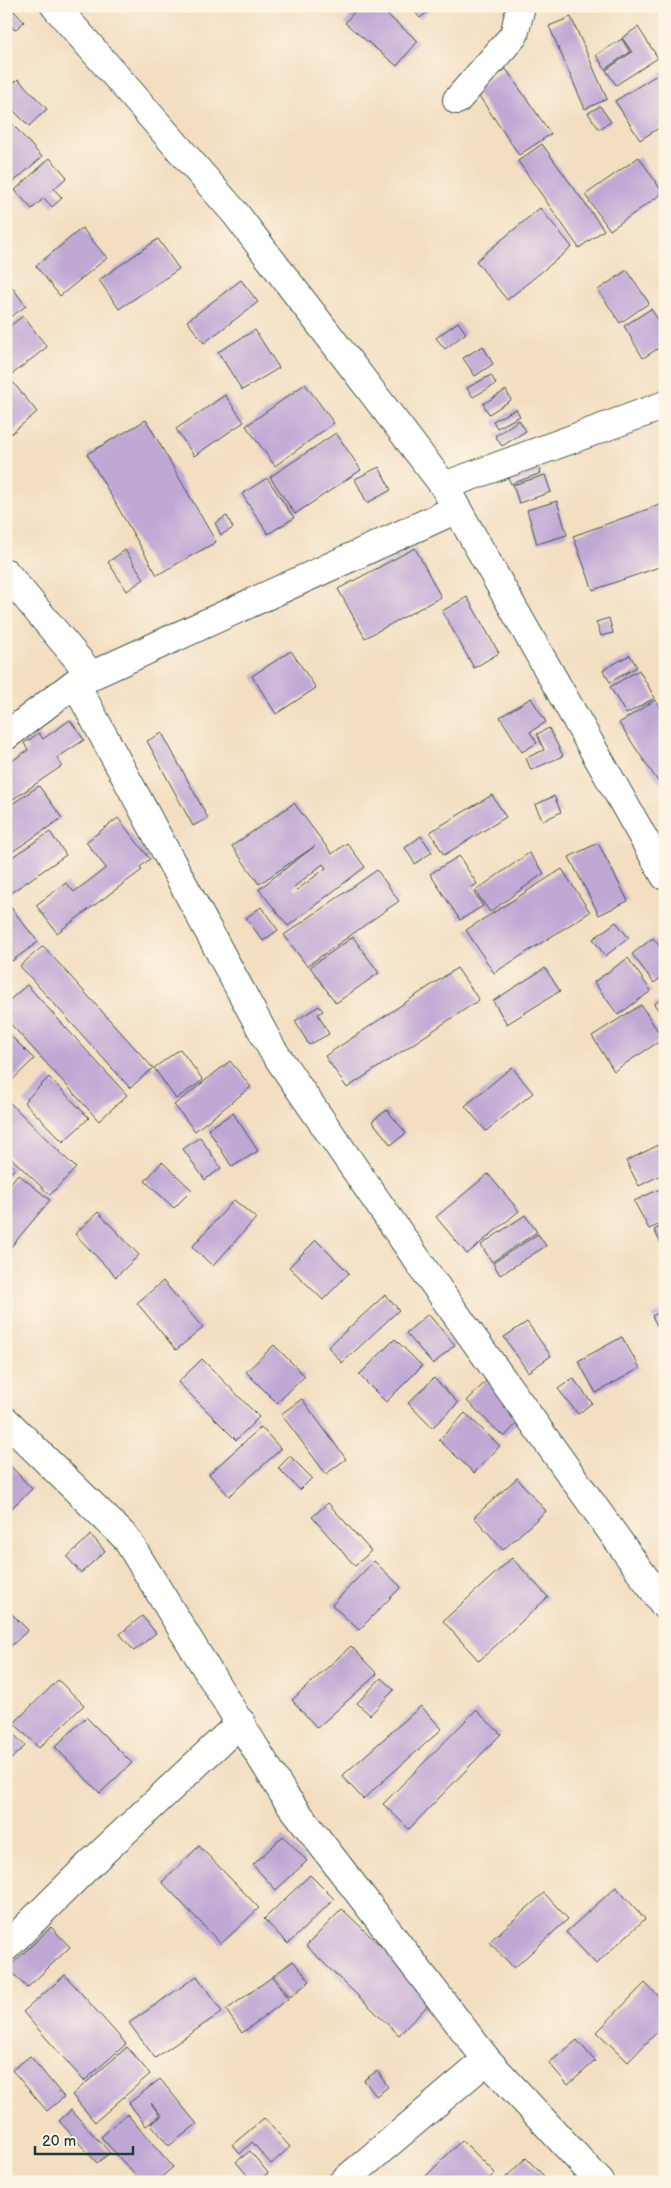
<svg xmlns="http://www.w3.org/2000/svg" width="671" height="2188" font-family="'Balsamiq Sans',sans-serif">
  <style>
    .building { fill: #c0a8d5; fill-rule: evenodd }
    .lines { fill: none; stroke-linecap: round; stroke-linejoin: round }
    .street-casing { stroke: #3f5549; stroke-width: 30 }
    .street { stroke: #fff; stroke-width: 28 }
  </style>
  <rect width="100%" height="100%" fill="#fcf5e5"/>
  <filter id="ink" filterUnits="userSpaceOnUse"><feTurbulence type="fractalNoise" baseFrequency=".02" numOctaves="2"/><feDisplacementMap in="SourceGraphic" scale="10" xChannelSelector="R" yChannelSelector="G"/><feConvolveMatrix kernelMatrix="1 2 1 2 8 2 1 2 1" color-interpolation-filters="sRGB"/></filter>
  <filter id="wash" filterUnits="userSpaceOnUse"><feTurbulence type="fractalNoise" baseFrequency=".0096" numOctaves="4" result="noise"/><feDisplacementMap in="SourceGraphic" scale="20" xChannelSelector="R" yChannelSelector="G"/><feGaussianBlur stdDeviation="1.12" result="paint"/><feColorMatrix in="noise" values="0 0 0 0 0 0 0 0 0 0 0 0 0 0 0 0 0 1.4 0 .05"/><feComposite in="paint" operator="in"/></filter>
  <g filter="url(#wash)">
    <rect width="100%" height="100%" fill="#f3dec1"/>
    <g id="blocks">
      <path class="building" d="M 359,6 L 377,6 L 418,41 L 397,66 L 345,23 Z
        M 410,6 L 435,6 L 420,18 Z
        M 14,11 L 24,22 L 15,30 L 6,21 L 6,18 Z
        M 571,17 L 607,99 L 585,109 L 549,26 Z
        M 638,27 L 658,58 L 616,85 L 606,70 L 632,52 L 622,38 Z
        M 622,39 L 630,52 L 605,69 L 596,55 Z
        M 506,69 L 551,134 L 519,155 L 475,90 Z
        M 665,70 L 665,124 L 640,140 L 615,101 Z
        M 18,79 L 47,109 L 29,126 L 6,103 L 6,91 Z
        M 600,106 L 611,122 L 599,129 L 588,113 Z
        M 6,117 L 42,157 L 10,185 L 6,181 Z
        M 542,144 L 604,230 L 579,248 L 518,161 Z
        M 639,157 L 663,193 L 610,230 L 585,195 Z
        M 50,158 L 67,177 L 54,189 L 62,198 L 52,207 L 44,198 L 32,209 L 15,190 Z
        M 540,208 L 572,247 L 507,300 L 476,261 Z
        M 82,228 L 107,258 L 60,296 L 36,266 Z
        M 158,239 L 179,269 L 119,309 L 99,280 Z
        M 627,270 L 649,303 L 620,323 L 598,290 Z
        M 6,279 L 26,306 L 6,320 Z
        M 241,280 L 258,302 L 204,343 L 187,321 Z
        M 651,309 L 665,330 L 665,344 L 643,358 L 624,326 Z
        M 23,316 L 47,347 L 6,379 L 6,329 Z
        M 458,322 L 466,333 L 445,349 L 436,338 Z
        M 255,330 L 279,368 L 242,390 L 218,352 Z
        M 483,346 L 493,364 L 475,376 L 463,358 Z
        M 491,375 L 496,384 L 473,397 L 467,388 Z
        M 11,380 L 37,412 L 6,438 L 6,384 Z
        M 305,384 L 334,423 L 275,466 L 246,426 Z
        M 506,390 L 511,400 L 489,414 L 483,404 Z
        M 225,395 L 244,422 L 194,456 L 176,429 Z
        M 516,409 L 520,416 L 497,428 L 493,421 Z
        M 146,420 L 216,542 L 157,575 L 87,454 Z
        M 519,420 L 526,431 L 502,446 L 495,436 Z
        M 336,433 L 361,470 L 295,514 L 270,477 Z
        M 537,459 L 541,473 L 511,484 L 505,471 Z
        M 379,467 L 391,490 L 367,503 L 355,479 Z
        M 545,475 L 551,492 L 519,503 L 513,485 Z
        M 267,478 L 294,518 L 268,534 L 242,494 Z
        M 557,501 L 567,535 L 537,544 L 527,510 Z
        M 665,503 L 665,565 L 593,590 L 573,536 Z
        M 227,516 L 233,528 L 221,535 L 215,523 Z
        M 415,548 L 441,597 L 365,638 L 338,589 Z
        M 125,550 L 144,579 L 127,591 L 108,562 Z
        M 467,597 L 499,653 L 474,668 L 442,611 Z
        M 609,618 L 613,633 L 601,636 L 596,622 Z
        M 291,651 L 316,688 L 276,714 L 252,676 Z
        M 630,655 L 637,667 L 610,682 L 603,670 Z
        M 639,670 L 655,698 L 626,714 L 610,687 Z
        M 531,698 L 546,722 L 530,732 L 537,743 L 522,752 L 500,717 Z
        M 655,700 L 665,714 L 665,780 L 659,783 L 619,723 Z
        M 70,720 L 84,740 L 57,758 L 62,766 L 6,804 L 6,765 L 28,750 L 24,743 L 39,733 L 43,739 Z
        M 549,728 L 563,756 L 531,770 L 526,758 L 544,750 L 537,734 Z
        M 162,733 L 208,818 L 193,826 L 147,741 Z
        M 39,786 L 62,818 L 6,856 L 6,808 Z
        M 492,795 L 506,817 L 444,855 L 430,832 Z
        M 554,796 L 561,812 L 543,821 L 535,805 Z
        M 294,803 L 332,854 L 347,843 L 365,867 L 288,926 L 259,889 L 315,846 L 259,884 L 232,846 ZM 323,864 L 326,868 L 297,890 L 294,887 Z
        M 118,818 L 150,859 L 140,867 L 142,870 L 57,933 L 36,905 L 66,883 L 74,892 L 106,868 L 86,842 Z
        M 50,832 L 66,855 L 6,896 L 6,861 Z
        M 421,836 L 432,852 L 415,864 L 405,848 Z
        M 598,843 L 628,901 L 599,915 L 569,857 Z
        M 529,853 L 544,873 L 490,912 L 475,891 Z
        M 459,856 L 477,884 L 471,888 L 483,906 L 460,920 L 430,874 Z
        M 562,869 L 590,912 L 494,973 L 466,930 Z
        M 377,870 L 399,901 L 307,966 L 284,935 Z
        M 6,901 L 38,942 L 12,961 L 6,954 Z
        M 261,907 L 278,930 L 263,941 L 246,918 Z
        M 616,922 L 629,938 L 605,956 L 593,939 Z
        M 353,937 L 379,973 L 336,1003 L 310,967 Z
        M 653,938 L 665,953 L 665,974 L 654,983 L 632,954 Z
        M 43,946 L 153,1068 L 130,1088 L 20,966 Z
        M 628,958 L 651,991 L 618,1015 L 594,982 Z
        M 457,968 L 479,1000 L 347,1088 L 325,1056 Z
        M 545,968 L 560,991 L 507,1024 L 493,1001 Z
        M 27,985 L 127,1095 L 99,1121 L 6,1019 L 6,1003 Z
        M 665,997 L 665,1019 L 654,1004 Z
        M 641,1005 L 663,1039 L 614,1071 L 592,1036 Z
        M 319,1006 L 323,1011 L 318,1014 L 329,1034 L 309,1045 L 295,1021 Z
        M 6,1031 L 34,1059 L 6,1086 Z
        M 180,1049 L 203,1080 L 176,1099 L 154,1068 Z
        M 230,1061 L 251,1087 L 195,1131 L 174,1105 Z
        M 512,1067 L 533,1093 L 486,1131 L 465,1106 Z
        M 49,1077 L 89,1118 L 63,1142 L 24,1102 Z
        M 6,1099 L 76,1168 L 50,1195 L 6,1153 Z
        M 387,1110 L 406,1133 L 391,1145 L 372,1121 Z
        M 233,1113 L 258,1151 L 232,1167 L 208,1129 Z
        M 200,1137 L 221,1168 L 205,1180 L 183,1149 Z
        M 665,1142 L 665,1173 L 639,1186 L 626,1161 Z
        M 6,1160 L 15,1168 L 6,1178 Z
        M 162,1162 L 192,1190 L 174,1208 L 145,1181 Z
        M 18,1174 L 50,1200 L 6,1253 L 6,1189 Z
        M 488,1174 L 519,1211 L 467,1254 L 436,1217 Z
        M 660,1189 L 665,1198 L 665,1222 L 649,1229 L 634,1201 Z
        M 234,1200 L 256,1218 L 213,1266 L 192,1247 Z
        M 98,1212 L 139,1255 L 116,1277 L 75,1234 Z
        M 525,1215 L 537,1232 L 492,1262 L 481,1245 Z
        M 665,1224 L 665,1247 L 663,1247 L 654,1230 Z
        M 538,1234 L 546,1246 L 500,1275 L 493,1263 Z
        M 316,1240 L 349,1273 L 323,1300 L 289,1267 Z
        M 163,1281 L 203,1328 L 176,1350 L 137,1303 Z
        M 385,1295 L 399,1310 L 342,1363 L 328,1347 Z
        M 665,1310 L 665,1341 L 652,1316 Z
        M 428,1314 L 455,1345 L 433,1364 L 406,1333 Z
        M 527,1322 L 551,1356 L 528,1372 L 504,1337 Z
        M 622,1337 L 640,1368 L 596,1393 L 578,1361 Z
        M 395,1339 L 422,1366 L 386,1402 L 359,1375 Z
        M 274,1345 L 305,1376 L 277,1403 L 246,1372 Z
        M 202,1359 L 259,1417 L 236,1440 L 178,1382 Z
        M 434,1378 L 458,1403 L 432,1428 L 408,1403 Z
        M 573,1378 L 592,1403 L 578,1414 L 558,1389 Z
        M 488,1379 L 526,1414 L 504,1437 L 467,1401 Z
        M 302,1399 L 346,1459 L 326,1474 L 281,1414 Z
        M 465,1413 L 500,1446 L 474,1473 L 439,1440 Z
        M 261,1427 L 281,1449 L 229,1496 L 209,1474 Z
        M 290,1456 L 312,1478 L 300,1490 L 278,1468 Z
        M 6,1461 L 32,1489 L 6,1513 Z
        M 517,1478 L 546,1511 L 503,1550 L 474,1517 Z
        M 328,1503 L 371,1551 L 355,1566 L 312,1517 Z
        M 91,1535 L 105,1551 L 81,1573 L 67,1557 Z
        M 512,1558 L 548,1597 L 479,1661 L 443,1621 Z
        M 374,1561 L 401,1587 L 359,1630 L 332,1605 Z
        M 8,1610 L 28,1630 L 6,1651 L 6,1611 Z
        M 142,1616 L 156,1633 L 134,1651 L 120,1634 Z
        M 351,1646 L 377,1674 L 317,1728 L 292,1700 Z
        M 381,1678 L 394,1690 L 370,1715 L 357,1703 Z
        M 58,1680 L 84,1705 L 39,1748 L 14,1723 Z
        M 421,1706 L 442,1729 L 363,1799 L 342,1776 Z
        M 476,1710 L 501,1734 L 409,1829 L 383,1804 Z
        M 86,1717 L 132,1763 L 100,1793 L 55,1747 Z
        M 6,1726 L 25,1746 L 8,1762 L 6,1760 Z
        M 283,1836 L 307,1861 L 276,1890 L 253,1865 Z
        M 199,1846 L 259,1908 L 221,1944 L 162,1882 Z
        M 310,1875 L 334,1899 L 288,1944 L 264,1919 Z
        M 616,1887 L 645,1919 L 596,1964 L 566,1932 Z
        M 544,1893 L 568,1919 L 514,1968 L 489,1942 Z
        M 342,1909 L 435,1998 L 399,2035 L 306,1946 Z
        M 51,1927 L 70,1947 L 27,1988 L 8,1968 Z
        M 293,1961 L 310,1981 L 290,1997 L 273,1976 Z
        M 65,1975 L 126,2044 L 84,2081 L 23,2012 Z
        M 197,1976 L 222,2012 L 155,2058 L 129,2023 Z
        M 272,1977 L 288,1999 L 242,2033 L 226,2010 Z
        M 645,1983 L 665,2002 L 665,2024 L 628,2062 L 597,2032 Z
        M 577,2040 L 595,2061 L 568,2085 L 549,2063 Z
        M 127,2047 L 150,2074 L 95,2122 L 72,2095 Z
        M 30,2056 L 64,2097 L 47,2111 L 12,2070 Z
        M 377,2071 L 388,2087 L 376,2096 L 364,2080 Z
        M 160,2079 L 197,2124 L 169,2146 L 151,2124 L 162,2116 L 151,2103 L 160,2116 L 146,2126 L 129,2103 Z
        M 71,2110 L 110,2153 L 97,2163 L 59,2121 Z
        M 127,2114 L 173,2167 L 156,2182 L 141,2182 L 101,2137 Z
        M 264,2118 L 290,2147 L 271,2164 L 252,2142 L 240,2154 L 232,2145 Z
        M 462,2140 L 495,2173 L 486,2182 L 420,2182 Z
        M 250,2151 L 268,2173 L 257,2182 L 253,2182 L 236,2162 Z
        M 526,2158 L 550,2182 L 501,2182 Z
        M 581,2170 L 592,2182 L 568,2182 Z"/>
    </g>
  </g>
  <g filter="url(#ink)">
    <use href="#blocks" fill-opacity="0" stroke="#3f5549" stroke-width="1"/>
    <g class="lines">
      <defs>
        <path id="street" d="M 55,6 L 235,213 L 444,486 L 665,876
          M 457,100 L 514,35 L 521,6
          M 444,486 L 665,405
          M 6,573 L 92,676
          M 75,683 L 272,1049 L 430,1278 L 665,1606
          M 6,736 L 75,683 L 457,509
          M 6,1421 L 126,1538 L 286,1798 L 487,2060
          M 6,1947 L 90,1864 L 241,1722
          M 343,2182 L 487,2060 L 600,2182"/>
      </defs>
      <use href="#street" class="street-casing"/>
      <use href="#street" class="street"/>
    </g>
  </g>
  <rect width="671" height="2188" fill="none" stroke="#fcf5e5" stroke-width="25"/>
  <path d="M35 2146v8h98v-8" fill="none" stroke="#1f3d34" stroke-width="2.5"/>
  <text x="42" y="2146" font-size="15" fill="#1f3d34" stroke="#fcf5e5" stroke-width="4" paint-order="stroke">20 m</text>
</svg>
